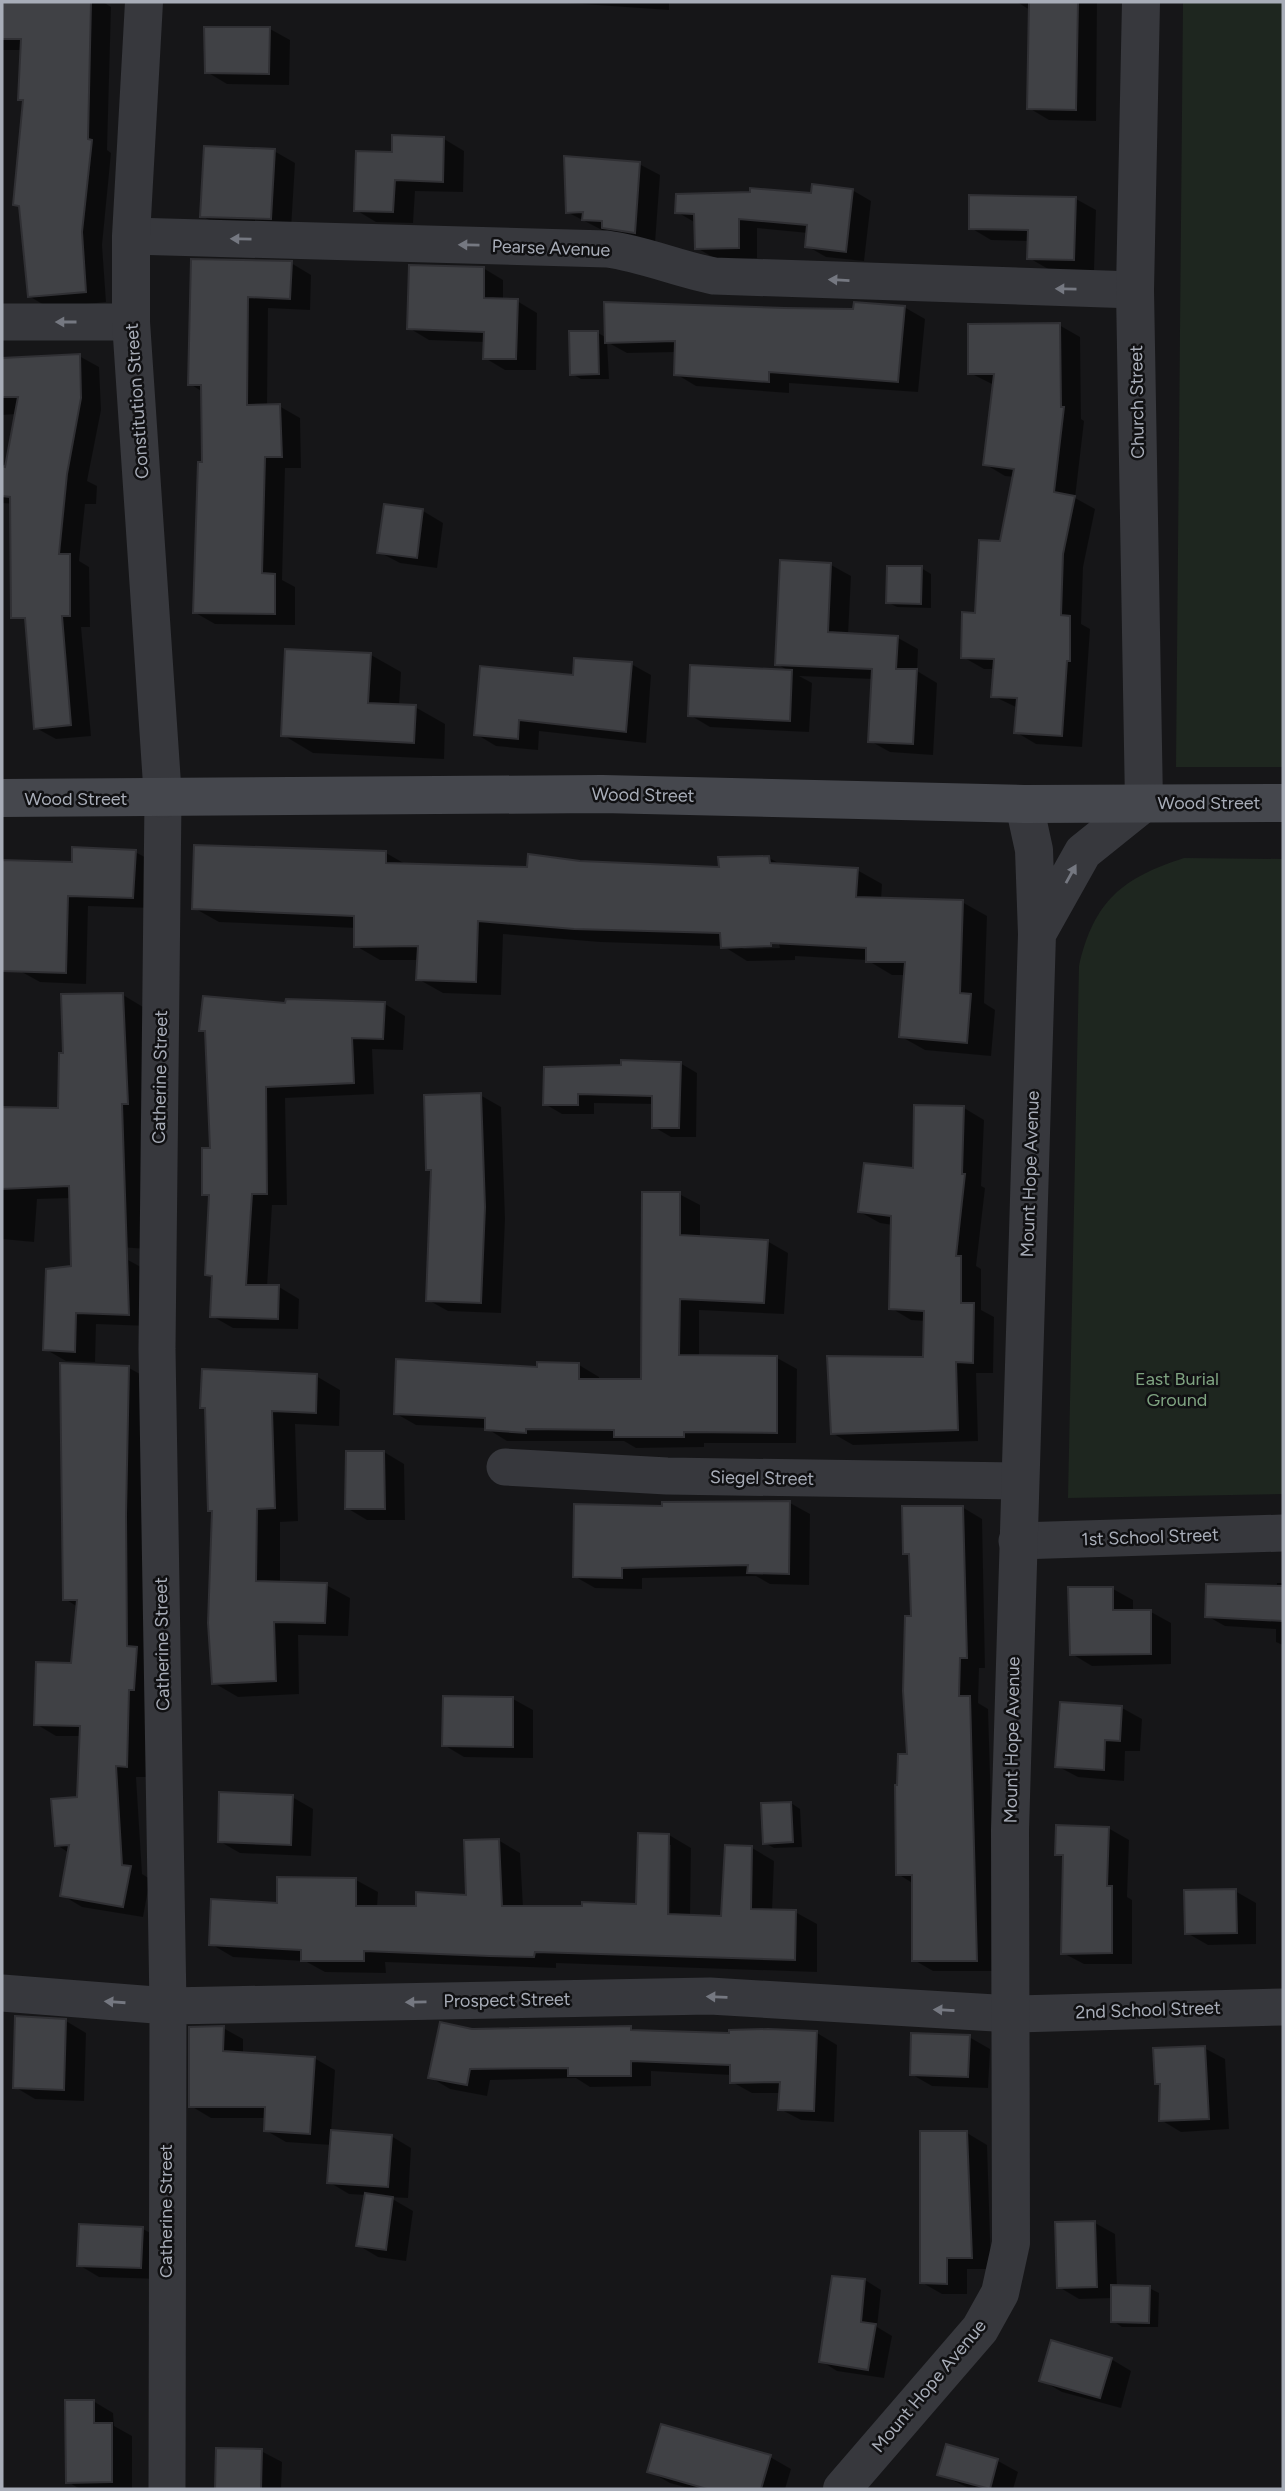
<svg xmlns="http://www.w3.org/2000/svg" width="1285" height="2491" font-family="Figtree,sans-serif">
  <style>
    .green { fill: #1e261f }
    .shadow { fill: #0007; fill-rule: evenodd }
    .building { fill: #404145; stroke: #303034; stroke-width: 2 }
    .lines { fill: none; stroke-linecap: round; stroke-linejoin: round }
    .minor { stroke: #37383d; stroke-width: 37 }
    .tertiary { stroke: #37383d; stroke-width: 38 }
    .secondary { stroke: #45474d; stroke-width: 38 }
    .oneway { fill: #757881 }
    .labels { text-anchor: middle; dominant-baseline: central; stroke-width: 5; stroke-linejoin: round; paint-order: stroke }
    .street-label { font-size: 18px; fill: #a8adb8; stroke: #111113 }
    .park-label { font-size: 18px; fill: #7fa381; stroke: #111113 }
  </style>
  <rect width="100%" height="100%" fill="#161618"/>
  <path class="green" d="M 1183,2 L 1283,2 L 1283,767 L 1176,767 Z
    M 1184,858 L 1283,859 L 1283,1494 L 1068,1498 L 1079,966 C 1094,901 1122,878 1184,858 Z"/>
  <path class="shadow" d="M 2,2 L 103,2 L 111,7 L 107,150 L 111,153 L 102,245 L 106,302 L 49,308 L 29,296 L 21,208 L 15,204 L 25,102 L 20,99 L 22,50 L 2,50 Z
    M 554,2 L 669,2 L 669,10 Z
    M 1017,2 L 1097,2 L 1096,121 L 1049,120 L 1029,108 L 1030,10 Z
    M 270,29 L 290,40 L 289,85 L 227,84 L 207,72 Z
    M 444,139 L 464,151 L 463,192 L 415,191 L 413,223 L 376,222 L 356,210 L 394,154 Z
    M 274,151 L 295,163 L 291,229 L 223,228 L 202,216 Z
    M 639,164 L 660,175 L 655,243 L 604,231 L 567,212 Z
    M 852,190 L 871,201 L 864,261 L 826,257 L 807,246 L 808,233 L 757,228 L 757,258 L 716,259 L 697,248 L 696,223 L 677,212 Z
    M 1076,199 L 1096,210 L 1094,270 L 1050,270 L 1029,258 L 1030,241 L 991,240 L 971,228 Z
    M 193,260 L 291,263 L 311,275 L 310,310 L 268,308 L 267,406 L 279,406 L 300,418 L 301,468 L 285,468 L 282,580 L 295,587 L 295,625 L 215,624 L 194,612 L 204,464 L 203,392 L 190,384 Z
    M 483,268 L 503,280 L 503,300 L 517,301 L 537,313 L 536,370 L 505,370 L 485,358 L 485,342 L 429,340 L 409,328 Z
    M 904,307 L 925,319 L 918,392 L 789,383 L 789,393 L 696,386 L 676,374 L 677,352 L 627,353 L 607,342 L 609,379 L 581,379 L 572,374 L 598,333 L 607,338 Z
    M 1059,325 L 1080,337 L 1081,419 L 1084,421 L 1075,498 L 1095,509 L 1083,567 L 1081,624 L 1090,629 L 1082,747 L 1036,744 L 1016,732 L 1018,708 L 993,696 L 995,669 L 984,669 L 963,657 L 1001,543 L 1015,477 L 1005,476 L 985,464 L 994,385 L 970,373 Z
    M 79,356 L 99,367 L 101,410 L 87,481 L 97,486 L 96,504 L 85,504 L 79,561 L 89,567 L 90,627 L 81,627 L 91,736 L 56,739 L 36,728 L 17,504 L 2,503 L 2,468 L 6,468 L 16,414 L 2,415 L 2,359 Z
    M 385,506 L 423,511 L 443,523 L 437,568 L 400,563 L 379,552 Z
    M 831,565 L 851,576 L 848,635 L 898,638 L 918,649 L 917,671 L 937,683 L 933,755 L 890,752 L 870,741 L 873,679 L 799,676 L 812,683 L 809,732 L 710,727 L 690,715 L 789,671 L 777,664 Z
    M 921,568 L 931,574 L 931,608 L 897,607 L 887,602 Z
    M 371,655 L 401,672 L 399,706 L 415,707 L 445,724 L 444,759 L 313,753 L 283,735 Z
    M 631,664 L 651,675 L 646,743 L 539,731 L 538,750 L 496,746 L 476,734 L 574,677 Z
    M 135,852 L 156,863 L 153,908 L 88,906 L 86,984 L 40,982 L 20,971 L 21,938 L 2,938 L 2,861 L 73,864 Z
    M 386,853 L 407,865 L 528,869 L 580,863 L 720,868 L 769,858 L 784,866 L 857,870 L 882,884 L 881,900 L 962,902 L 987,916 L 984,1003 L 995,1010 L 991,1056 L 925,1050 L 900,1036 L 905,975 L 892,975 L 867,960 L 795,956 L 795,960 L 747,961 L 723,946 L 600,942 L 503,934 L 501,995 L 443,993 L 418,979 L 419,960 L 380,960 L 356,946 L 356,928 L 219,922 L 194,908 ZM 779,944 L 780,948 L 744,949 L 737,946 Z
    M 123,995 L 143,1007 L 147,1249 L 92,1245 L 71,1198 L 37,1199 L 34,1242 L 2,1239 L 2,1108 L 60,1110 L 64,1055 Z
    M 385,1004 L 405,1016 L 403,1050 L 372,1049 L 374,1094 L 285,1098 L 287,1205 L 272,1205 L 267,1287 L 279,1287 L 299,1299 L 298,1329 L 233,1328 L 212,1316 L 213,1278 L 207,1274 L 211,1197 L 204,1194 L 212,1149 L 207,1033 L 201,1030 L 287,1005 Z
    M 680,1063 L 697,1073 L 696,1137 L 671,1137 L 654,1127 L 654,1104 L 594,1103 L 594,1114 L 562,1114 L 545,1104 L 546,1068 Z
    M 480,1095 L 501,1107 L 505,1219 L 501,1313 L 448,1311 L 428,1300 L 433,1172 L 428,1169 Z
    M 916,1107 L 964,1108 L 984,1120 L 981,1186 L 985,1188 L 976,1266 L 981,1269 L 981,1310 L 994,1317 L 993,1373 L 976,1373 L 978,1441 L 853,1445 L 832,1433 L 924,1359 L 926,1321 L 911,1320 L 891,1308 L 893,1225 L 880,1223 L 860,1212 L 915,1170 Z
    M 679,1194 L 700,1205 L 700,1238 L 767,1241 L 788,1253 L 784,1314 L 699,1310 L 699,1357 L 777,1358 L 797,1369 L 796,1443 L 704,1443 L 704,1447 L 636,1448 L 624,1441 L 507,1441 L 486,1428 L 416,1425 L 395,1413 L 539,1369 L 579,1365 L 599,1377 L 599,1381 L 643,1381 Z
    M 128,1260 L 148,1271 L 149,1326 L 96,1324 L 95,1362 L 66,1361 L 45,1349 L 48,1270 Z
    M 129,1368 L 149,1379 L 147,1777 L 136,1777 L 142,1874 L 150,1879 L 143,1917 L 82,1907 L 62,1895 L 69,1853 L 57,1845 L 79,1799 L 81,1736 L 56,1736 L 36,1724 L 73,1665 L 78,1607 L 65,1599 Z
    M 316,1376 L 340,1390 L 339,1426 L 295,1424 L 298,1521 L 280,1522 L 280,1584 L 326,1585 L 350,1598 L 348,1636 L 298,1635 L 299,1694 L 238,1697 L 214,1683 L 214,1512 L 207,1410 L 202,1407 Z
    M 384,1452 L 404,1464 L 405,1520 L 367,1520 L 347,1508 Z
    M 790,1503 L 810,1514 L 809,1585 L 770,1584 L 756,1576 L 642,1578 L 642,1589 L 595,1588 L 574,1576 L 664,1508 L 664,1504 Z
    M 962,1507 L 982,1519 L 985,1668 L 979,1668 L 978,1703 L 988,1709 L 996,1971 L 933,1971 L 914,1960 L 914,1884 L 898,1874 L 909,1756 L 913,1618 L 911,1556 L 905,1553 Z
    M 1277,1583 L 1283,1583 L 1283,1645 L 1276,1642 L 1276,1629 L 1225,1626 L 1207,1616 L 1277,1587 Z
    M 1113,1589 L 1133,1600 L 1133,1612 L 1151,1612 L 1171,1623 L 1171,1664 L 1092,1666 L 1072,1654 Z
    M 513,1699 L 533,1710 L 533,1758 L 464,1757 L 444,1745 Z
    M 1062,1704 L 1122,1708 L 1142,1719 L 1140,1751 L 1125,1751 L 1124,1781 L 1078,1777 L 1057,1766 Z
    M 292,1797 L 313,1809 L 311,1856 L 240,1853 L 219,1841 Z
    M 791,1803 L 800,1809 L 802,1847 L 774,1848 L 765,1843 Z
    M 1108,1828 L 1129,1840 L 1127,1897 L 1132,1900 L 1132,1964 L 1084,1964 L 1063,1953 L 1064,1858 L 1057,1854 Z
    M 669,1835 L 691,1848 L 690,1917 L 723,1918 L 752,1848 L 774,1861 L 772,1911 L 795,1912 L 817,1924 L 817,1972 L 556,1963 L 556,1968 L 385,1962 L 386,1973 L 325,1972 L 305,1961 L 233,1957 L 211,1944 L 279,1905 L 356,1880 L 378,1892 L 377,1907 L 418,1908 L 468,1896 L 498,1840 L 520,1853 L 523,1908 L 637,1905 ZM 667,1845 L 671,1845 L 670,1923 L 666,1923 Z
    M 1235,1891 L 1256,1903 L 1256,1944 L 1208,1945 L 1187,1933 Z
    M 17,2018 L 66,2021 L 86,2033 L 84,2101 L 35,2099 L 15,2087 Z
    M 223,2028 L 243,2039 L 243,2054 L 314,2058 L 335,2070 L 331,2132 L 391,2136 L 411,2148 L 408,2198 L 389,2197 L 413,2211 L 406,2261 L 378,2257 L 358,2245 L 366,2195 L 349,2194 L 329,2182 L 332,2145 L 286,2142 L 265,2130 L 266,2118 L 211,2118 L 191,2106 Z
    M 631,2028 L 636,2032 L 731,2035 L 817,2033 L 837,2045 L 834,2122 L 801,2120 L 780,2109 L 781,2093 L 752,2093 L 732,2082 L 732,2075 L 651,2071 L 651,2086 L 590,2087 L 576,2078 L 490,2080 L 487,2096 L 450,2089 L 430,2077 L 472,2031 Z
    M 969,2037 L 990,2049 L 988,2088 L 932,2086 L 911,2074 Z
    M 1204,2048 L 1225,2059 L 1229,2129 L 1181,2132 L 1161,2120 L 1162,2086 L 1157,2083 Z
    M 967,2133 L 987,2145 L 991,2269 L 967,2269 L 967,2294 L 942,2294 L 921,2282 Z
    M 1095,2223 L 1115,2234 L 1117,2287 L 1149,2288 L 1159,2293 L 1158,2327 L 1122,2327 L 1113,2321 L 1113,2298 L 1079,2299 L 1059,2287 Z
    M 143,2229 L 163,2240 L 161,2279 L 99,2277 L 79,2265 Z
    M 865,2280 L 881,2290 L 877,2327 L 892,2336 L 884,2378 L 837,2371 L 821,2361 Z
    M 1111,2359 L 1131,2371 L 1121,2408 L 1062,2392 L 1041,2380 Z
    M 93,2401 L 113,2413 L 114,2426 L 132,2436 L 132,2489 L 80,2489 L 68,2482 Z
    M 662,2426 L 770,2457 L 791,2469 L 785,2489 L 692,2489 L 670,2483 L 649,2471 Z
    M 947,2446 L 998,2461 L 1018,2472 L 1013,2489 L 971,2489 L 939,2474 Z
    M 218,2450 L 261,2451 L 282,2462 L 281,2489 L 217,2489 Z"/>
  <path class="building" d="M 2,2 L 91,2 L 88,139 L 92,140 L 82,232 L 86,292 L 28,297 L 19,206 L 13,205 L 23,100 L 18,100 L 21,39 L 2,39 Z
    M 1029,2 L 1078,2 L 1076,110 L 1027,109 Z
    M 204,27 L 270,27 L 269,74 L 205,73 Z
    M 392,135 L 444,137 L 443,182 L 395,180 L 393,212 L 354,211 L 356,151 L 392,152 Z
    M 204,146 L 275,149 L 271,219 L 200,217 Z
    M 564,156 L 640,162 L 635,233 L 602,228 L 602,221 L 582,220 L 583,212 L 566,213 Z
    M 812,184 L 853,189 L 846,252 L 805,247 L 807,225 L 739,219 L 739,248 L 695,249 L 694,214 L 675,213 L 676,194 L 750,192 L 750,188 L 811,193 Z
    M 969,195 L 1076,197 L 1074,260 L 1027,259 L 1028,230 L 969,229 Z
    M 191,259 L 292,261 L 290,299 L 248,297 L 247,405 L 280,404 L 282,457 L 265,457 L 262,573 L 275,574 L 275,614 L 193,613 L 198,462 L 202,462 L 201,385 L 188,385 Z
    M 409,265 L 484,267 L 484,298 L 518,299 L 516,359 L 483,359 L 484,332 L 407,329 Z
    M 604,302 L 785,308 L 853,309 L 854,302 L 905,306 L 898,382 L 769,372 L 769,382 L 674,375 L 675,341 L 605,343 Z
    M 1060,323 L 1061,407 L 1064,407 L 1054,492 L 1075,496 L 1063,554 L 1061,615 L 1070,616 L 1070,661 L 1067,661 L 1062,736 L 1014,733 L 1017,698 L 991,697 L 994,659 L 961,658 L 962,612 L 975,613 L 979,540 L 1000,541 L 1014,469 L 983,465 L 994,374 L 968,374 L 968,324 Z
    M 569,331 L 598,331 L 599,374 L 570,375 Z
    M 80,354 L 81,398 L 67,474 L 59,554 L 70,554 L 70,616 L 62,616 L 71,725 L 34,729 L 25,618 L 11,618 L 10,497 L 2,496 L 2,466 L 5,467 L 18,397 L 2,397 L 2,358 Z
    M 384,504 L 423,509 L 417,558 L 377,553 Z
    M 780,560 L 831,563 L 828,632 L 898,636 L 896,669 L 917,669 L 913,744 L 868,742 L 872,669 L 775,665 Z
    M 887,566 L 922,566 L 921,604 L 886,603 Z
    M 285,649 L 371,653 L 368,703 L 416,705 L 414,743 L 281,736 Z
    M 574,658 L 632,662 L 626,732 L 519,720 L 518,739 L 474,735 L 480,666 L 573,675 Z
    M 690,665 L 792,670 L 790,721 L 688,716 Z
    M 194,845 L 386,851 L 386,863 L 527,867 L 528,854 L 580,861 L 719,867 L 718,857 L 769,856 L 770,863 L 858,868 L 856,897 L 963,900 L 960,993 L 971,994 L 967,1043 L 899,1037 L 905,962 L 866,962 L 866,948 L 771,943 L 771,946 L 721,948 L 720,933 L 574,929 L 478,921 L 476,982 L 416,980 L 418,946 L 354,947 L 354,916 L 192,909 Z
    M 72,847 L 136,850 L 133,898 L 68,896 L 66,973 L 2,971 L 2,860 L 72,862 Z
    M 123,993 L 128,1104 L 122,1104 L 129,1315 L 76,1313 L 75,1352 L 43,1350 L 46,1269 L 71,1266 L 69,1186 L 2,1189 L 2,1107 L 58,1108 L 59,1053 L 63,1053 L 61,994 Z
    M 203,996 L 285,1003 L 286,999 L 385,1002 L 383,1039 L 352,1038 L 354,1083 L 266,1087 L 267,1194 L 252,1194 L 246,1285 L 279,1285 L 278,1319 L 210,1317 L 212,1276 L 205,1275 L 209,1195 L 202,1195 L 202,1148 L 210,1148 L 205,1031 L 199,1031 Z
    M 621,1060 L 681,1062 L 679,1128 L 652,1128 L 652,1096 L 578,1094 L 578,1105 L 543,1105 L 544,1067 L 621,1065 Z
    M 481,1093 L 485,1207 L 481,1303 L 426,1301 L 431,1170 L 426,1170 L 424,1095 Z
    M 914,1105 L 964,1106 L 962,1174 L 965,1174 L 956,1256 L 961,1256 L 961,1303 L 974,1303 L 973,1363 L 956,1362 L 958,1430 L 831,1434 L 827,1356 L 923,1357 L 924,1311 L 889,1309 L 891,1216 L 858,1212 L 864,1163 L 913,1168 Z
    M 642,1192 L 680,1192 L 680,1235 L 768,1240 L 764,1303 L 680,1299 L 679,1355 L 777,1356 L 777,1433 L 684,1432 L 684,1437 L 614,1437 L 614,1430 L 526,1429 L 526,1433 L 485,1430 L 485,1418 L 394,1414 L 396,1359 L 537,1367 L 537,1362 L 579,1363 L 579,1379 L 641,1379 Z
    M 60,1363 L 129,1366 L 126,1515 L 127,1646 L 137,1647 L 134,1690 L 129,1690 L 127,1767 L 116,1766 L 122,1865 L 131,1866 L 123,1907 L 60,1896 L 69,1845 L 55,1846 L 51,1799 L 77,1797 L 80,1726 L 34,1725 L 36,1662 L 71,1663 L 77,1600 L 63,1600 Z
    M 202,1369 L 317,1374 L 316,1413 L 272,1411 L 275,1508 L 257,1509 L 256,1581 L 327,1583 L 325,1623 L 274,1622 L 276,1681 L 212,1684 L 208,1623 L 212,1511 L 208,1511 L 205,1408 L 200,1408 Z
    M 346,1451 L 384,1451 L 385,1509 L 345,1509 Z
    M 790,1501 L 789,1574 L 747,1573 L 748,1565 L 622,1568 L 622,1578 L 573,1577 L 574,1504 L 662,1506 L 662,1502 Z
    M 902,1506 L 963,1506 L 967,1658 L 960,1658 L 959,1696 L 970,1696 L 977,1961 L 912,1961 L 912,1875 L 896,1875 L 895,1785 L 897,1785 L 898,1754 L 907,1754 L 903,1691 L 905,1616 L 911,1616 L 909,1554 L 903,1554 Z
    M 1206,1584 L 1283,1586 L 1283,1621 L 1205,1617 Z
    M 1068,1587 L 1113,1587 L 1113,1610 L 1151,1610 L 1151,1654 L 1070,1655 Z
    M 443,1696 L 513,1697 L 513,1747 L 442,1746 Z
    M 1060,1702 L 1122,1706 L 1120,1741 L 1105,1740 L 1104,1770 L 1055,1767 Z
    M 219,1792 L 293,1795 L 291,1845 L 218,1842 Z
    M 791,1802 L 793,1842 L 763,1844 L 761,1803 Z
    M 1056,1825 L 1109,1827 L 1107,1886 L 1112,1886 L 1112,1953 L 1061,1954 L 1063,1855 L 1055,1855 Z
    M 638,1833 L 669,1834 L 668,1914 L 721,1916 L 725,1845 L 752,1846 L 751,1909 L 796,1910 L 795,1960 L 535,1952 L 534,1957 L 489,1956 L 364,1951 L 364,1961 L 301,1961 L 301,1950 L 209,1945 L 211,1899 L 277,1903 L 277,1877 L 356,1878 L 356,1906 L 416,1906 L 416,1892 L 466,1895 L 464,1840 L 499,1839 L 502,1906 L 582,1906 L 582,1902 L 636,1904 Z
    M 1236,1889 L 1237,1933 L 1185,1934 L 1184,1890 Z
    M 15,2016 L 66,2019 L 64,2090 L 13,2088 Z
    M 440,2022 L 472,2029 L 631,2026 L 631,2030 L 729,2033 L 729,2030 L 768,2029 L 817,2031 L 814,2111 L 778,2110 L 780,2082 L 730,2083 L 730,2065 L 631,2061 L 631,2076 L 568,2076 L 568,2068 L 470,2069 L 467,2085 L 428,2078 Z
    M 224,2026 L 223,2051 L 315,2057 L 310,2134 L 264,2131 L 265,2107 L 189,2107 L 189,2027 Z
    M 911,2033 L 970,2035 L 968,2077 L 910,2075 Z
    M 1205,2046 L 1209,2119 L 1159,2121 L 1160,2084 L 1155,2084 L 1153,2048 Z
    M 331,2130 L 392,2135 L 388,2187 L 327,2183 Z
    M 920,2131 L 967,2131 L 972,2258 L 947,2258 L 947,2284 L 920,2283 Z
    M 365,2193 L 393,2197 L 386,2250 L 356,2246 Z
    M 1095,2221 L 1097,2287 L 1057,2288 L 1055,2222 Z
    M 79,2224 L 143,2227 L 141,2268 L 77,2266 Z
    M 832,2276 L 865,2279 L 861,2322 L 876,2324 L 868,2370 L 819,2362 Z
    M 1111,2285 L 1150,2286 L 1149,2323 L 1111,2322 Z
    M 1051,2340 L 1112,2358 L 1100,2398 L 1039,2381 Z
    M 65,2400 L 94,2400 L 94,2423 L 112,2423 L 112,2482 L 66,2483 Z
    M 661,2424 L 771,2455 L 761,2489 L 707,2489 L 647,2472 Z
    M 946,2444 L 998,2459 L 990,2489 L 937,2475 Z
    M 216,2448 L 262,2449 L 261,2489 L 215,2489 Z"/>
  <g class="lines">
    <path class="minor" d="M 131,236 L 607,249 C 644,254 678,269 714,276 L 1135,290
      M 2,322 L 131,322
      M 163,799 L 157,1349 L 168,2006 L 167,2489
      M 505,1467 L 667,1476 L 1019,1481
      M 1017,1541 L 1283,1533
      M 2,1993 L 168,2006 L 710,1996 L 1012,2014 L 1283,2007"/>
    <path class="tertiary" d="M 144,2 L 131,236 L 131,322 L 163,799
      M 1037,934 L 1083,852 L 1144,803 L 1135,290 L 1141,2
      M 842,2489 L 980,2329 L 1000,2293 L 1011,2243 L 1010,1830 L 1037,934 L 1034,850 L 1024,804"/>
    <path class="secondary" d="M 2,798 L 602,794 L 1024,804 L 1283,803"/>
  </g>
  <defs><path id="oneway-solid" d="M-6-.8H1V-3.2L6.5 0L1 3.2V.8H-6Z" transform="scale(1.75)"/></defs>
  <g class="oneway">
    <use href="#oneway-solid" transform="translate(241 239) rotate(-179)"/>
    <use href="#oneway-solid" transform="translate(469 245) rotate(-179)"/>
    <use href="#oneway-solid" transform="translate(839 280) rotate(-177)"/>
    <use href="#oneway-solid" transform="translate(1066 289) rotate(-179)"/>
    <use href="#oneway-solid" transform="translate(66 322) rotate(180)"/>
    <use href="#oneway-solid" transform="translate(1071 874) rotate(-61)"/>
    <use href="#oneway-solid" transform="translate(717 1997) rotate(-178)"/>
    <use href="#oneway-solid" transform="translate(115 2002) rotate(-176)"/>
    <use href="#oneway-solid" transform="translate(416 2002) rotate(179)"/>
    <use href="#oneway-solid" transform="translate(944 2010) rotate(-177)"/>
  </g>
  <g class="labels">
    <g class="street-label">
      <text transform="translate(551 248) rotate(2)">Pearse Avenue</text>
      <text transform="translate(137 401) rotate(-94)">Constitution Street</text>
      <text transform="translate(1137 402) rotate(-91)">Church Street</text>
      <text transform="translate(643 795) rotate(1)">Wood Street</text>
      <text x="76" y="799">Wood Street</text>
      <text x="1209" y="803">Wood Street</text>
      <text transform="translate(160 1077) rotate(-89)">Catherine Street</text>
      <text transform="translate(1030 1174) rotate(-88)">Mount Hope Avenue</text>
      <text transform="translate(762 1478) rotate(1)">Siegel Street</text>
      <text transform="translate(1150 1537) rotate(-2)">1st School Street</text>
      <text transform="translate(162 1644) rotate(-91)">Catherine Street</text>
      <text transform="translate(1012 1740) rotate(-89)">Mount Hope Avenue</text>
      <text transform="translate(507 2000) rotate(-1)">Prospect Street</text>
      <text transform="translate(1148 2010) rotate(-2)">2nd School Street</text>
      <text transform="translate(166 2211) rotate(-90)">Catherine Street</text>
      <text transform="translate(929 2386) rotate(-50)">Mount Hope Avenue</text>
    </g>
    <g class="park-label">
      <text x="1177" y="1379">East Burial<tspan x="1177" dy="21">Ground</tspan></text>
    </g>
  </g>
  <rect width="1285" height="2491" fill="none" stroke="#a8adb8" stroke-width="7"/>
</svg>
